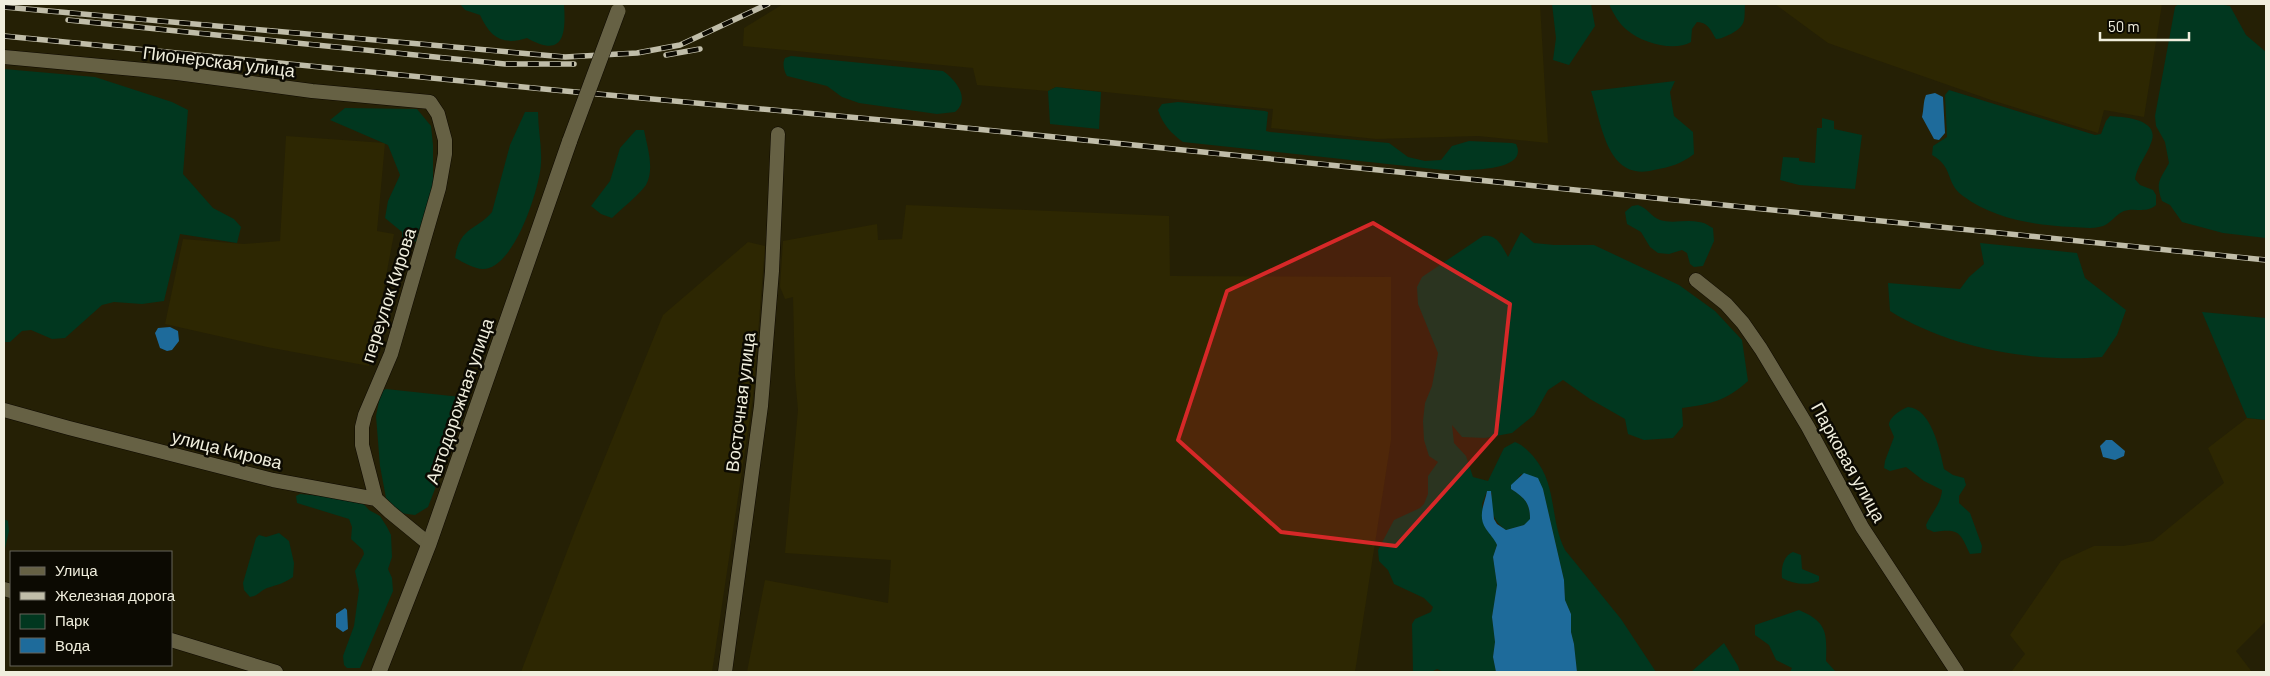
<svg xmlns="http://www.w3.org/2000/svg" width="2270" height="676" font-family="Barlow,sans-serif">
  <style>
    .built { fill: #2d2702 }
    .green { fill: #01371f }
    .water { fill: #1e6b9b }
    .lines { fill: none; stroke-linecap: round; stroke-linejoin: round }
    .street-casing { stroke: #0e0900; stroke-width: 15 }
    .secondary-casing { stroke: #0e0900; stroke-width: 16 }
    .street { stroke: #666144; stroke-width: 14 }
    .secondary { stroke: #666144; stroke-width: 15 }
    .rail-casing { stroke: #c0bda9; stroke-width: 5.5 }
    .rail { stroke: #0c0a02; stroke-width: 4; stroke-dasharray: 11; stroke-linecap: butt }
    .secondary-bridge-casing { stroke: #0e0900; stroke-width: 16; stroke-linecap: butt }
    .secondary-bridge { stroke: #666144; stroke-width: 15 }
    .marked { fill: #d62828; fill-opacity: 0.2; stroke: #d62828; stroke-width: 4; stroke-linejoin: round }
    .labels { text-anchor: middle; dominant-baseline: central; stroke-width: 5; stroke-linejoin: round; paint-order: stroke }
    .street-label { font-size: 18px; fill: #f0eedd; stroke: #0c0a02 }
  </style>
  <rect width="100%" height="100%" fill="#252005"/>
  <path class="built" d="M 783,4 L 1540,4 L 1548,143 L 1478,136 L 1376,139 L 1271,128 L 1273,109 L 1056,87 L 1048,91 L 977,85 L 973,68 L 743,46 L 744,28 Z
    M 1775,4 L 2162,4 L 2144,117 L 2104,110 L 2098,133 L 1991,100 L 1828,43 Z
    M 286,136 L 385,143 L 377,231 L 394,234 L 369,366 L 267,347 L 165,324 L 183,239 L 244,244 L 280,241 Z
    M 906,205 L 1169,216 L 1170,276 L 1391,277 L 1391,440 L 1355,672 L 747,672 L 765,580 L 888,603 L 891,560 L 785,553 L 798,410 L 795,376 L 793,297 L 785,299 L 780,287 L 783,241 L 877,224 L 878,240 L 902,239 Z
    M 748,242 L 765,246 L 753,397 L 712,672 L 521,672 L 576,528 L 663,315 Z
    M 2247,418 L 2266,420 L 2266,621 L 2236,651 L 2252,672 L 2011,672 L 2025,654 L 2010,635 L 2061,561 L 2094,546 L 2123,546 L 2153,541 L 2224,483 L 2208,448 Z"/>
  <path class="green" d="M 460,4 L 564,4 C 566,34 564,59 527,38 C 502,46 490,37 480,15 L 465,10 Z
    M 1552,4 L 1591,4 L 1595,26 L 1569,65 L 1553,60 L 1556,38 Z
    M 1609,4 L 1745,4 C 1744,20 1747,25 1731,34 C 1725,36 1722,39 1716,39 C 1711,31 1708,22 1697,22 L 1692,29 L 1691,42 C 1674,52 1642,43 1627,30 C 1619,24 1613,13 1609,4 Z
    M 2178,4 L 2218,4 L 2230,6 L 2246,35 L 2266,52 L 2266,238 L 2223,233 L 2182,222 L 2170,205 L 2162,201 C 2155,182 2160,180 2169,163 L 2165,142 L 2156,126 L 2155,116 L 2175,7 Z
    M 791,56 L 943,71 C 956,80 971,99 955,112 L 937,114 L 859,103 L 842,97 L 827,86 L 787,76 C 784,71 782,64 785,58 Z
    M 4,69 L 95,77 L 172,102 L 188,110 L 183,174 L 213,208 L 234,219 L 241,227 L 237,243 L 180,234 L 164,301 L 142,304 L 114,302 L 102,305 L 65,338 L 52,339 L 31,330 L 22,331 L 10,342 L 4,342 Z
    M 1675,81 L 1670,92 L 1674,116 L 1693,132 L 1694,154 C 1681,164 1670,167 1654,170 C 1607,182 1602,125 1591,91 Z
    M 1056,87 L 1101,92 L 1099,129 L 1050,124 L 1048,91 Z
    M 1949,90 L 2095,135 L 2101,134 L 2106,121 L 2110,116 C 2124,117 2161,119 2151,143 C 2147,155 2137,166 2135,179 L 2140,185 L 2153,190 L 2156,195 L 2156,205 C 2146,214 2135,207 2124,211 C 2114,215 2111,225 2099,227 C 2090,229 2081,227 2072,227 C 2034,225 1994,219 1963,196 C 1945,183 1954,167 1932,155 L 1933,146 L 1947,137 L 1945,95 Z
    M 1178,102 L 1265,111 L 1268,112 L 1266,131 L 1270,132 L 1389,143 L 1408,157 L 1425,161 L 1441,160 L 1452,146 L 1469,141 L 1512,143 L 1516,144 C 1531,174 1456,170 1443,170 L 1183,142 C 1171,133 1163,125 1158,110 L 1162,104 Z
    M 345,108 L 417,109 L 431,126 L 433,145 L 433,196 L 420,241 L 402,243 L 402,232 L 385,218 L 388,201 L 400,175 L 388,145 L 330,120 Z
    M 525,112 L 538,112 C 538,129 542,146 541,163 C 540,188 514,269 483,269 C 474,269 463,262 455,258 C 460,226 476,231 492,212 L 510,145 Z
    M 1822,118 L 1834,121 L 1834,129 L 1862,135 L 1855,189 L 1799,185 L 1780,180 L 1783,157 L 1799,158 L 1799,161 L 1815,163 L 1817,128 L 1822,128 Z
    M 636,130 L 644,130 C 647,146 655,169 646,185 C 639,195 621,209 612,218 L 601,214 L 591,206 L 610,181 L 620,148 Z
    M 1638,205 C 1648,208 1651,217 1660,220 C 1673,224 1686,219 1699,222 C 1704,222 1709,226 1713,228 L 1714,241 L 1703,266 L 1694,267 L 1690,264 L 1687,253 L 1682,250 L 1669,254 L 1658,253 L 1650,247 L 1641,232 L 1627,224 L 1625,212 L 1632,206 Z
    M 1521,232 L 1534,243 L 1554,245 L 1594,245 L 1679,285 L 1715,311 L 1742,340 L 1748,381 C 1726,401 1711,404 1682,408 L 1683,426 L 1673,438 L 1644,440 L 1628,434 L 1625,419 L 1590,399 L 1563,380 L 1548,390 L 1534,415 L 1512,433 L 1485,438 L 1462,437 L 1452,425 L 1454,443 L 1466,456 L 1473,477 L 1488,481 L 1504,448 L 1515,442 C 1523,445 1527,450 1533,456 C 1558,485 1549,518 1565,550 L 1621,619 L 1656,672 L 1577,672 L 1574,644 L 1571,632 L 1571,614 L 1565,600 L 1564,580 L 1543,489 L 1521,474 L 1511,489 C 1525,498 1530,503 1530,520 L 1524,525 L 1506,530 C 1493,521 1489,509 1492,493 L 1487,491 L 1482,504 L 1486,529 L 1493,536 L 1497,545 L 1493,557 L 1497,585 L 1492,617 L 1495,642 L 1493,657 L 1496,672 L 1444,672 L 1437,669 L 1431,672 L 1413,672 L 1412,624 L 1415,619 L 1431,612 L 1433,607 L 1424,598 L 1394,584 L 1388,570 L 1379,561 L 1378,550 L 1394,520 L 1420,508 L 1424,504 L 1428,494 L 1428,476 L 1438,462 L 1429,456 L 1424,440 L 1423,421 L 1425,403 L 1432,386 L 1438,353 L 1418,304 L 1417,287 L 1422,277 L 1483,236 C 1497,234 1502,246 1508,257 Z
    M 1980,243 L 2077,253 L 2085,278 L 2126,310 L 2117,335 L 2102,357 C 2033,363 1949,348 1890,311 L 1888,283 L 1960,289 L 1969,277 L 1984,264 Z
    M 2202,312 L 2266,318 L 2266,420 L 2247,418 Z
    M 386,389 L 470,398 L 428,507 L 415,515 L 400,513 L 386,498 L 380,466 L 376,416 L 381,391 Z
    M 1908,407 C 1931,408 1940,450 1944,469 L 1953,475 L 1964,478 L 1966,485 L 1959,496 L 1959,503 L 1970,513 L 1982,546 L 1981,553 L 1970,554 C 1960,532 1959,528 1934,532 L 1927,529 L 1926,525 C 1932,512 1941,504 1942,490 L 1924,481 L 1906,467 L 1890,471 L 1884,468 L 1885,461 L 1894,437 C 1893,434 1890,428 1889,425 C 1889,417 1902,409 1908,407 Z
    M 300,494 L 360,500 L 369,510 L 380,516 L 387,527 L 391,535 L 392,557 L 388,569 L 392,578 L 393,591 L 360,668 L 347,668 L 344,665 L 343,656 L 354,626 L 359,590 L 355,571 L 364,554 L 363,550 L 351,539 L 352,527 L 349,519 L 297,503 L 296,496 Z
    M 4,519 L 8,521 L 9,531 L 4,553 Z
    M 279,533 L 289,541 L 294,563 L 293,577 C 285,583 277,585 267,588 C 260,591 258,596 250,597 L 244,590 L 243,583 L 256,538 L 259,535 L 266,537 Z
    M 1793,552 L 1801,555 L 1802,569 L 1819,576 L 1819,581 C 1807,586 1793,584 1782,578 C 1781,568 1783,556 1793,552 Z
    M 1799,610 C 1827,622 1827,632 1826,661 L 1836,672 L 1790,672 L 1792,668 L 1776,660 L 1769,645 L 1755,635 L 1755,625 Z
    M 1724,643 L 1738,666 L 1740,672 L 1691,672 Z"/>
  <path class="water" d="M 1935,93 L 1943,97 L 1945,133 L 1939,140 L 1934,139 L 1922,117 C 1924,109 1923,102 1926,95 Z
    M 170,327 L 178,331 L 179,341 L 172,350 L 167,351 L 160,348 L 155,333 L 158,328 Z
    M 2106,440 L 2112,440 L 2125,451 L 2124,456 L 2115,460 L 2103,457 L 2100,446 Z
    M 1524,473 L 1538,478 L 1543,489 L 1564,580 L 1565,600 L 1571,614 L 1571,632 L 1574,644 L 1577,672 L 1496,672 L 1493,657 L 1495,642 L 1492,617 L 1497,585 L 1493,557 L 1497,545 C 1494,538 1490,535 1486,529 C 1477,516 1485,503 1487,491 L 1491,491 L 1494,519 L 1497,524 L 1506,530 L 1524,525 L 1530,519 C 1530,503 1525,498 1511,489 L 1511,485 Z
    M 345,608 L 347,610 L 348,629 L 343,632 L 336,627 L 336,614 Z"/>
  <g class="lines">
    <defs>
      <path id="street" d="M 4,57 L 177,73 L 312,91 L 430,102 L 438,114 L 445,140 L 445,154 L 439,188 L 391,354 L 365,415 L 362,427 L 362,445 L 376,499
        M 1696,280 L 1726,304 L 1743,323 L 1761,349 L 1808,427 L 1862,527 L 1957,672
        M 4,410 L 69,428 L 273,480 L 376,499 L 390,512 L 429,544
        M 4,589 L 11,591
        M 171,640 L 276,672
        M 725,672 L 761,406 L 772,271 L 778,134"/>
      <path id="secondary" d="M 379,672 L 429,544 L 570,140"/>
    </defs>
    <use href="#street" class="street-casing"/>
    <use href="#secondary" class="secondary-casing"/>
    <use href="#street" class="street"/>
    <use href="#secondary" class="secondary"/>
    <defs>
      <path id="rail" d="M 4,7 L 565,57 L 637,53 L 680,45 L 768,4
        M 68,20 L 505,64 L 574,64
        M 4,36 L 554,90 L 936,125 L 2266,260
        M 666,55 L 700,49"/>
    </defs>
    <use href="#rail" class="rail-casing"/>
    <use href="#rail" class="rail"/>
    <defs>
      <path id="secondary-bridge" d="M 570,140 L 618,11"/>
    </defs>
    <use href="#secondary-bridge" class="secondary-bridge-casing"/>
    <use href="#secondary-bridge" class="secondary-bridge"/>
  </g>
  <path class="marked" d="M 1373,223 L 1510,304 L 1496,434 L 1396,546 L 1281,532 L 1178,440 L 1227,291 Z"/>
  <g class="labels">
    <g class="street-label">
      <text transform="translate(219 61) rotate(7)">Пионерская улица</text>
      <text transform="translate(388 295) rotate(-72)">переулок Кирова</text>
      <text transform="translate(459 401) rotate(-71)">Автодорожная улица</text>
      <text transform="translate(740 402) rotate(-83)">Восточная улица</text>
      <text transform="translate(227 449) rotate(14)">улица Кирова</text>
      <text transform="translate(1849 462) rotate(61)">Парковая улица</text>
    </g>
  </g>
  <rect width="2270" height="676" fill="none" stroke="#f0eedd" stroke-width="10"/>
  <rect x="10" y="551" width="162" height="115" fill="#0c0a02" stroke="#67655a"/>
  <rect x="20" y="567" width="25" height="8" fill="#666144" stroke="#67655a"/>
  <text x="55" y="576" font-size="15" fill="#f0eedd">Улица</text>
  <rect x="20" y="592" width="25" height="8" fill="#c0bda9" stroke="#67655a"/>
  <text x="55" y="601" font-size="15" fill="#f0eedd">Железная дорога</text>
  <rect x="20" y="614" width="25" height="15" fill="#01371f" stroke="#67655a"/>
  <text x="55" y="626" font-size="15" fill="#f0eedd">Парк</text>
  <rect x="20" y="638" width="25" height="15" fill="#1e6b9b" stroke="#67655a"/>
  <text x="55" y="651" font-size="15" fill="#f0eedd">Вода</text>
  <path d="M2100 32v8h89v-8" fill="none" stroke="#f0eedd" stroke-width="2.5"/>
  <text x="2108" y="32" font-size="15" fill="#f0eedd" stroke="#0c0a02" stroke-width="4" paint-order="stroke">50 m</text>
</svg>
